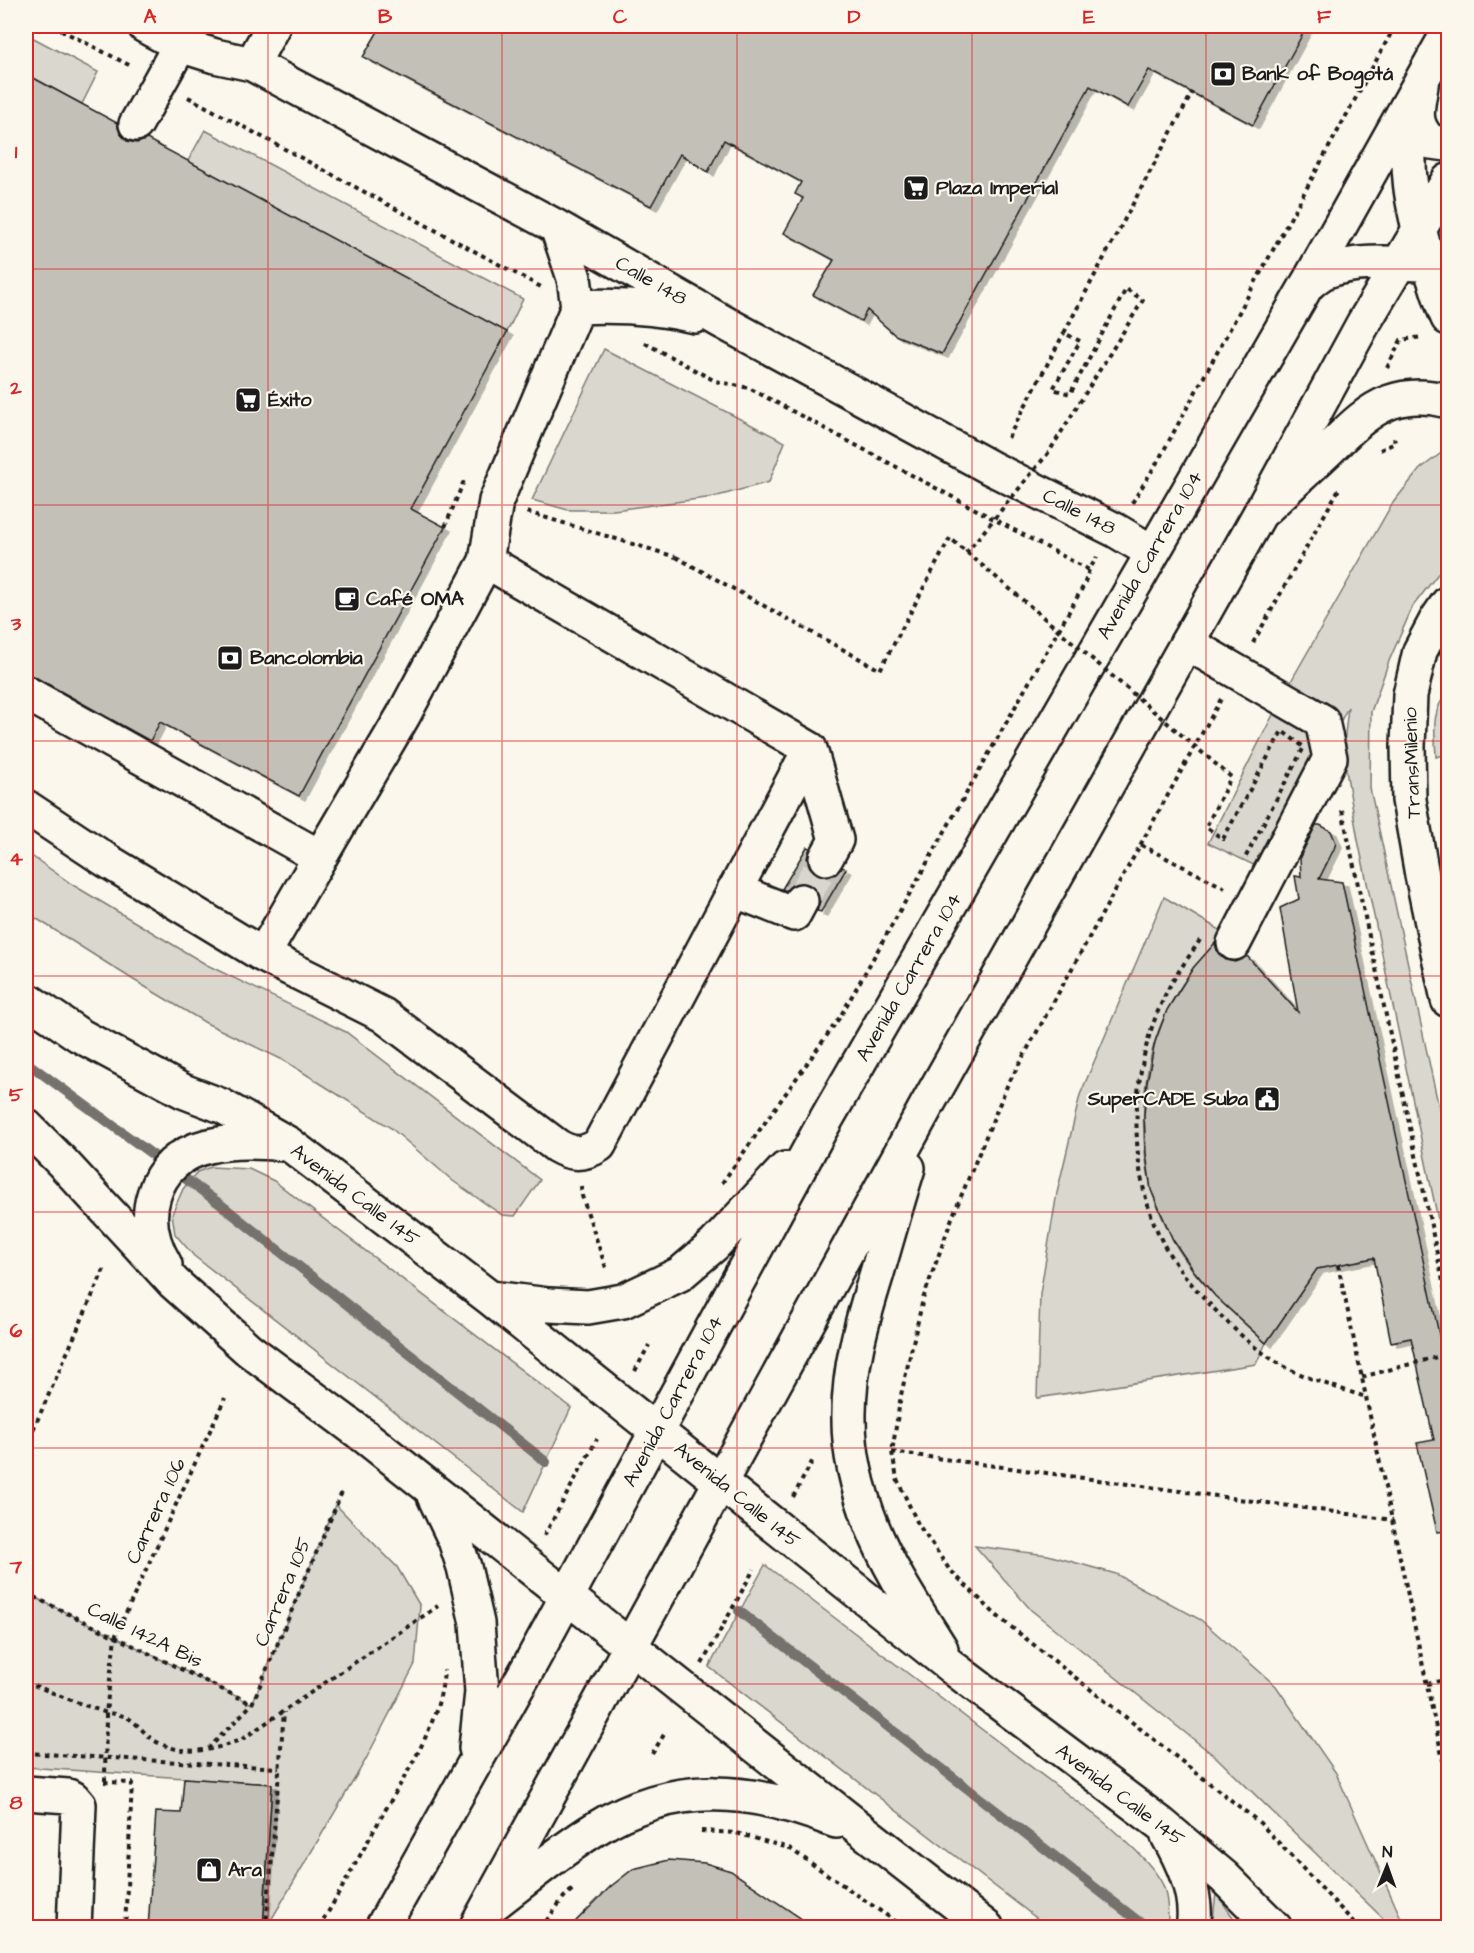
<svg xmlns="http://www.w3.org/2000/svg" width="1474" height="1953" font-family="'Architects Daughter',sans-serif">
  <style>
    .green { fill: #dad7ce; stroke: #7b7a75; stroke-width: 1.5 }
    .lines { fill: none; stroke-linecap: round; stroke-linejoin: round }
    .stream { stroke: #74726e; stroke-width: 10 }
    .building { fill: #c3c0b8; stroke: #1c1c1c; stroke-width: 1.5; filter: url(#shadow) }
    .minor-tunnel { stroke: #dad6cd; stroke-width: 33; stroke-dasharray: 33 16; stroke-linecap: butt }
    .minor-casing { stroke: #1c1c1c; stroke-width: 38 }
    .major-casing { stroke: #1c1c1c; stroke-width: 38 }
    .path { stroke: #1c1c1c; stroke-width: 4; stroke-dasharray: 4.5 4.5; stroke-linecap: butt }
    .minor { stroke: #fbf7ec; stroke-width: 33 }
    .major { stroke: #fbf7ec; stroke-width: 33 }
    .path-bridge { stroke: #1c1c1c; stroke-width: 4; stroke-dasharray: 4.5 4.5; stroke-linecap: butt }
    .grid { fill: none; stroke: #d62828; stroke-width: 1.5; stroke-opacity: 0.55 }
    .labels { text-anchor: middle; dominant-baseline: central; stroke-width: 4.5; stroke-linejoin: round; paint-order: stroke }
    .poi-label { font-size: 20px; font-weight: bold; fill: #1c1c1c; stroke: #fbf7ec; text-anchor: start }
    .street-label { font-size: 20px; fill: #1c1c1c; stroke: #fbf7ec }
    .neatline { fill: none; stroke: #d62828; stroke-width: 2 }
    .grid-label { font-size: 20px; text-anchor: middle; font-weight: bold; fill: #d62828 }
  </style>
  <defs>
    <filter id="shadow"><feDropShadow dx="6" dy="4" stdDeviation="0" flood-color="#0004"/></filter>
  </defs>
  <rect width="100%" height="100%" fill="#fbf7ec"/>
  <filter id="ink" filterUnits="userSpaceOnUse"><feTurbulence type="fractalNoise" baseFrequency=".0167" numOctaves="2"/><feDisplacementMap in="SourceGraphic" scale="12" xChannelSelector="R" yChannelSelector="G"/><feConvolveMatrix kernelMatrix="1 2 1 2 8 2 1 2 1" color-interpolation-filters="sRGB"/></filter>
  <g filter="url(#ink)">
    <path class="green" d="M 26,34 L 98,72 L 82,104 L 26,74 Z
      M 205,130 L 523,299 L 507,332 L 188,161 Z
      M 604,349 L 785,442 L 769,482 L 714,497 L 614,510 L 568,510 L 532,500 Z
      M 1448,448 L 1448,561 L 1413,606 L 1389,661 L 1371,712 L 1370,788 L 1448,1150 L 1448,1267 L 1358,840 L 1343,753 L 1348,707 L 1264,870 L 1208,843 L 1282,697 L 1392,504 L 1420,469 Z
      M 1448,692 L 1448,754 L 1436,757 C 1435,732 1430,712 1448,692 Z
      M 26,852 L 73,885 L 207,965 L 346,1032 L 540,1180 L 515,1216 L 502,1215 L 453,1181 L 391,1128 L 285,1061 L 206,1023 L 132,979 L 26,912 Z
      M 1164,897 L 1225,933 C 1203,957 1182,980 1168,1009 C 1141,1062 1138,1131 1151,1188 C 1155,1204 1165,1223 1172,1238 C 1193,1280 1232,1312 1266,1343 L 1256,1364 L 1037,1398 L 1040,1294 L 1057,1193 L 1080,1095 Z
      M 211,1167 L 249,1169 L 274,1181 L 571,1408 L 523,1512 L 194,1256 L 175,1234 L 172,1214 L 183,1189 L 197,1172 Z
      M 336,1505 L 397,1567 L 420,1606 L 415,1664 L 365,1761 L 267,1927 L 263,1927 L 272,1784 L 26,1767 L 26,1593 L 252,1704 Z
      M 975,1546 L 1048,1555 L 1116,1574 L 1201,1620 L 1276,1686 L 1336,1773 L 1405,1927 L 1392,1927 L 1217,1758 L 1031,1610 Z
      M 765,1565 L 1104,1822 C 1122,1838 1153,1863 1163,1885 C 1168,1898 1168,1914 1168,1927 L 1048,1927 L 709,1667 Z
      M 1216,1893 L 1240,1927 L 1212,1927 Z"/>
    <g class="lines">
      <path class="stream" d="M 26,1062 L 220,1204 L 546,1462
        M 739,1611 L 1147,1928"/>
    </g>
    <path class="building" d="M 381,26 L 1307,26 L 1253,125 L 1149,70 L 1128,107 L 1090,86 L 942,354 L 895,335 L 867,310 L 861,321 L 813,295 L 834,260 L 784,233 L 803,198 L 795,194 L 801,182 L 724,140 L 708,172 L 680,154 L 651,206 L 363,57 Z
      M 26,74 L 117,123 L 120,133 L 127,141 L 137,143 L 147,139 L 507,332 L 411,509 L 445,527 L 299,796 L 160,722 L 150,741 L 35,677 L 26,674 Z
      M 1316,825 L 1320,825 L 1331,831 L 1336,843 L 1334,849 L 1319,879 L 1342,882 L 1449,1381 L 1449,1531 L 1437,1532 L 1417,1443 L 1434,1440 L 1411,1338 L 1391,1342 L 1374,1258 L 1317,1269 L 1266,1343 L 1215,1296 L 1194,1271 L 1173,1240 L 1151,1190 L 1146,1153 L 1144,1115 L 1147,1082 L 1155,1042 L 1167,1010 L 1193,968 L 1215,943 L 1218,953 L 1226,960 L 1235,962 L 1247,956 L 1298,1012 L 1280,908 L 1299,899 L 1295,876 L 1301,877 L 1300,857 Z
      M 807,847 L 810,848 L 807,858 L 810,867 L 816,874 L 827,877 L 836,874 L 842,867 L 846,869 L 821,912 L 817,911 L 820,901 L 817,892 L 810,885 L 800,882 L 792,885 L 786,891 L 782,889 Z
      M 184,1778 L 272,1784 L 263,1928 L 148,1928 L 156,1812 L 181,1813 Z
      M 669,1860 L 705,1863 L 731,1871 L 815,1928 L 569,1928 L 610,1887 L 633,1869 Z"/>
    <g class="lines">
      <path class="minor-tunnel" d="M 801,901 L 826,858"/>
      <defs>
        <path id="minor" d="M 145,26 L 180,45 L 215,56 L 252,64 L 557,227 L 721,321 L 991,468 L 1115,530 L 1152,552
          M 252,64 L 273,26
          M 1417,98 C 1400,159 1412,211 1431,270 C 1437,286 1441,303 1448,318
          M 136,124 L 180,45
          M 1307,285 C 1314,279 1319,274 1327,271 C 1354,260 1395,263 1423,264
          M 578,307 C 618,305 656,307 695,316
          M 1265,509 C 1285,490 1305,472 1325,453 C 1345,434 1364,412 1390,402 C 1409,395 1429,396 1448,401
          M 486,561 L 496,501 L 578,307 L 574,278 L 557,227
          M 1448,603 L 1437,619 L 1420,651 L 1410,695 L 1408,746 L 1409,800 L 1422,875 L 1448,1000
          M 1187,643 L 1322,721 L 1330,758 L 1234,943
          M 26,693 L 320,857 L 403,716 L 486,561 L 810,749 L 599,1145 C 584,1155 572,1155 557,1146 L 383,1015 L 263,955 L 106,860 L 26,807
          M 810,749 L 836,840 L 826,858
          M 734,890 L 794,914 L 801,901
          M 263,955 L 320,857
          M 26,1793 L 68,1796 L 73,1798 L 79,1805 L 74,1928"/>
        <path id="major" d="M 1421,86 C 1417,110 1412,124 1431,142 L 1448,144
          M 26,999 L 79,1035 L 183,1091 L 222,1106 L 289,1144 L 490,1298 L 953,1668 L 1161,1824 L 1224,1877 L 1275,1928
          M 26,1126 L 62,1162 L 174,1283 L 249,1350 L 367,1438 L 863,1831 L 987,1928
          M 908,1168 C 897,1203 887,1238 877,1273 C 862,1321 848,1369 849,1420 C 849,1455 859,1493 872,1526 C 889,1569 916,1609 941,1649
          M 165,1265 C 152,1243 146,1220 154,1195 C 171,1138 236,1139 284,1144
          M 491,1298 L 549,1305 L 588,1307 L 623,1301 L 680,1274 L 714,1245 L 785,1169
          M 434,1496 L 455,1540 L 464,1567 L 477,1623 L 482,1692 L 476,1748
          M 1168,1836 C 1183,1862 1199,1896 1193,1928
          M 496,1902 C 529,1877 561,1850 595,1829 C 675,1779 753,1788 836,1821
          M 382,1928 L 532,1661 L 820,1130 L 1307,285 L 1448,33
          M 476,1928 L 927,1105 L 1259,515 L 1363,324 L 1448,181"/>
      </defs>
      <use href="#minor" class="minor-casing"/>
      <use href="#major" class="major-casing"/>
      <path class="path" d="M 53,26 L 131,66
        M 188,97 L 541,287
        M 1080,341 L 1064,333 L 1192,93
        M 645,343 L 715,381 L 749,388 L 1089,570
        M 1387,368 L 1401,340 L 1422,337
        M 1008,438 L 1064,333
        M 1380,450 L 1395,443 L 1394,438
        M 1132,503 L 1158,461 L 1395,26
        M 527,512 L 676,557
        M 445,527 L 463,483 L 466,484
        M 1253,643 L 1340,487
        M 1221,699 L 1007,1086 L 952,1218 L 923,1299 L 901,1395 L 892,1452 L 897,1479 L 918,1524 L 949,1569 L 996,1615 L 1260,1823 L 1359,1928
        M 1342,810 L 1448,1305
        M 1141,845 L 1225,888
        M 1200,940 C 1187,960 1171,980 1162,1002 C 1129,1073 1127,1171 1162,1241 C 1176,1269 1199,1293 1221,1316 C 1240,1335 1261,1354 1285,1367 C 1311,1380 1338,1388 1366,1397
        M 722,1183 L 840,1017 L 1084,585 L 1089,570 L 1097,557
        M 581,1186 L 582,1196 L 607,1271
        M 1338,1265 L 1448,1784
        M 635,1371 L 649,1345
        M 1362,1377 L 1448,1354
        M 26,1446 L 105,1267
        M 892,1452 L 1393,1520
        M 793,1497 L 814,1458
        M 544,1536 L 597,1439
        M 26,1593 L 252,1704
        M 702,1664 L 754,1569
        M 26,1682 C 51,1692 77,1703 104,1712 C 111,1714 119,1714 126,1717 C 137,1722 144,1734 155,1741 C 183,1757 216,1751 244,1738 L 438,1606
        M 1427,1684 L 1448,1679
        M 208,1749 L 252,1704 L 342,1492
        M 26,1753 L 279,1768
        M 652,1754 L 665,1733
        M 105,1781 L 106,1713 L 115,1637 L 225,1398
        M 104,1782 L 132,1783 L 125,1928
        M 701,1831 L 736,1833 L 789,1848 L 905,1928
        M 266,1928 L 284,1712
        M 319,1928 C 341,1890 362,1852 383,1814 C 408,1770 441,1722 444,1670
        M 541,1928 L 564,1897 L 574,1888"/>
      <use href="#minor" class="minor"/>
      <use href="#major" class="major"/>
      <path class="path-bridge" d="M 966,553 L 1049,452 L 1143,300 L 1126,289 L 1070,394 L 1053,389 L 1080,341
        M 676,557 L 880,670 L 950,538 L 1231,777 L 1206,827 L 1223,839 L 1282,731 L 1304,747 L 1244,860"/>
    </g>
  </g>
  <path class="grid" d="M 268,26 L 268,1928M 502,26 L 502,1928M 737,26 L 737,1928M 972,26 L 972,1928M 1206,26 L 1206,1928M 26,269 L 1448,269M 26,505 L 1448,505M 26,741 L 1448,741M 26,976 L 1448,976M 26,1212 L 1448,1212M 26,1448 L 1448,1448M 26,1684 L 1448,1684"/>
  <defs>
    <symbol id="bank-square" viewBox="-11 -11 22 22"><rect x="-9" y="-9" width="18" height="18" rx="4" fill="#1c1c1c" stroke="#fbf7ec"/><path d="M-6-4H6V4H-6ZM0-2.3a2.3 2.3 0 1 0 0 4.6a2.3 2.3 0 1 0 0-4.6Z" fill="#fff"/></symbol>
    <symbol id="supermarket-square" viewBox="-11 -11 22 22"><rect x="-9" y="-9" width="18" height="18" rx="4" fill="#1c1c1c" stroke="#fbf7ec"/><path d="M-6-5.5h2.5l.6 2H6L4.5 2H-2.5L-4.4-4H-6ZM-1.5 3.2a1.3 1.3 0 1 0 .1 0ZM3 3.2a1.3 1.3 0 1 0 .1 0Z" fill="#fff"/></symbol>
    <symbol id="cafe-square" viewBox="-11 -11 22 22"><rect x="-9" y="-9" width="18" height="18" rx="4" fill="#1c1c1c" stroke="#fbf7ec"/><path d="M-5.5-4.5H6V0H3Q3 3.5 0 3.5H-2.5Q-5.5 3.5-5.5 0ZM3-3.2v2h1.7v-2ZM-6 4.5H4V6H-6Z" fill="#fff"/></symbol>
    <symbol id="civic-square" viewBox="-11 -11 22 22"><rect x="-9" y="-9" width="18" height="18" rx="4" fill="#1c1c1c" stroke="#fbf7ec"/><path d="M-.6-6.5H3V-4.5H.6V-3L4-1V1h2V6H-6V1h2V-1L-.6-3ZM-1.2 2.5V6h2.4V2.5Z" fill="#fff"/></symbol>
    <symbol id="shop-square" viewBox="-11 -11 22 22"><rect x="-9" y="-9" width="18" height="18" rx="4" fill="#1c1c1c" stroke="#fbf7ec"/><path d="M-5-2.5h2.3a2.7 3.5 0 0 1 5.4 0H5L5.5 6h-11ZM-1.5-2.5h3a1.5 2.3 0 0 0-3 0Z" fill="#fff"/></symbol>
  </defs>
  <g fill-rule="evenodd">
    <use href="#bank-square" x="1208" y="59" width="30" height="30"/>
    <use href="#supermarket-square" x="901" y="173" width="30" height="30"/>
    <use href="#supermarket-square" x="233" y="385" width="30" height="30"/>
    <use href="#cafe-square" x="332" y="584" width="30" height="30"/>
    <use href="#bank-square" x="215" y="643" width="30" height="30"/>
    <use href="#civic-square" x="1252" y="1084" width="30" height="30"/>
    <use href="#shop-square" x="194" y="1855" width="30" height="30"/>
  </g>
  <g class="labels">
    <g class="poi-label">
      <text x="1242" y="74">Bank of Bogotá</text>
      <text x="936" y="188">Plaza Imperial</text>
      <text x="268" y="400">Éxito</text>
      <text x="366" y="599">Café OMA</text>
      <text x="250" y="658">Bancolombia</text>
      <text x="1248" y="1099" text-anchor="end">SuperCADE Suba</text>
      <text x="228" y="1870">Ara</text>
    </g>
    <g class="street-label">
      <text transform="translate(651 281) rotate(30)">Calle 148</text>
      <text transform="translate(1079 512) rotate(27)">Calle 148</text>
      <text transform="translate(1150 555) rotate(-60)">Avenida Carrera 104</text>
      <text transform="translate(1412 763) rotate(-92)">TransMilenio</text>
      <text transform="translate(909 977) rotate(-60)">Avenida Carrera 104</text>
      <text transform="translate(355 1195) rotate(37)">Avenida Calle 145</text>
      <text transform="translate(673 1401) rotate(-62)">Avenida Carrera 104</text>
      <text transform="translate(737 1495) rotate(39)">Avenida Calle 145</text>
      <text transform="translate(156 1511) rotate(-65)">Carrera 106</text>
      <text transform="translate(283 1592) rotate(-67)">Carrera 105</text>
      <text transform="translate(145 1635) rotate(26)">Calle 142A Bis</text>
      <text transform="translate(1120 1795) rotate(37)">Avenida Calle 145</text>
    </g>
  </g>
  <rect width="1474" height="1953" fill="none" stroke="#fbf7ec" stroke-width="66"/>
  <g transform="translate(1387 1866) rotate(1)" stroke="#fbf7ec" stroke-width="4.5" paint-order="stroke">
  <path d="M0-4.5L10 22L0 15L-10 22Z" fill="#1c1c1c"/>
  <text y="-9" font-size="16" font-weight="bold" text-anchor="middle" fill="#1c1c1c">N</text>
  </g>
  <rect x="33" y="33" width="1408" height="1887" class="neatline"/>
  <g class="grid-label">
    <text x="150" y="23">A</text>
    <text x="385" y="23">B</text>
    <text x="620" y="23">C</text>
    <text x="854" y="23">D</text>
    <text x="1089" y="23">E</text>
    <text x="1324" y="23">F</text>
    <text x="16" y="158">1</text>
    <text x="16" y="394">2</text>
    <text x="16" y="630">3</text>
    <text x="16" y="865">4</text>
    <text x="16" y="1101">5</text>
    <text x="16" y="1337">6</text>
    <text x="16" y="1573">7</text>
    <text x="16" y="1809">8</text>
  </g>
</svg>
